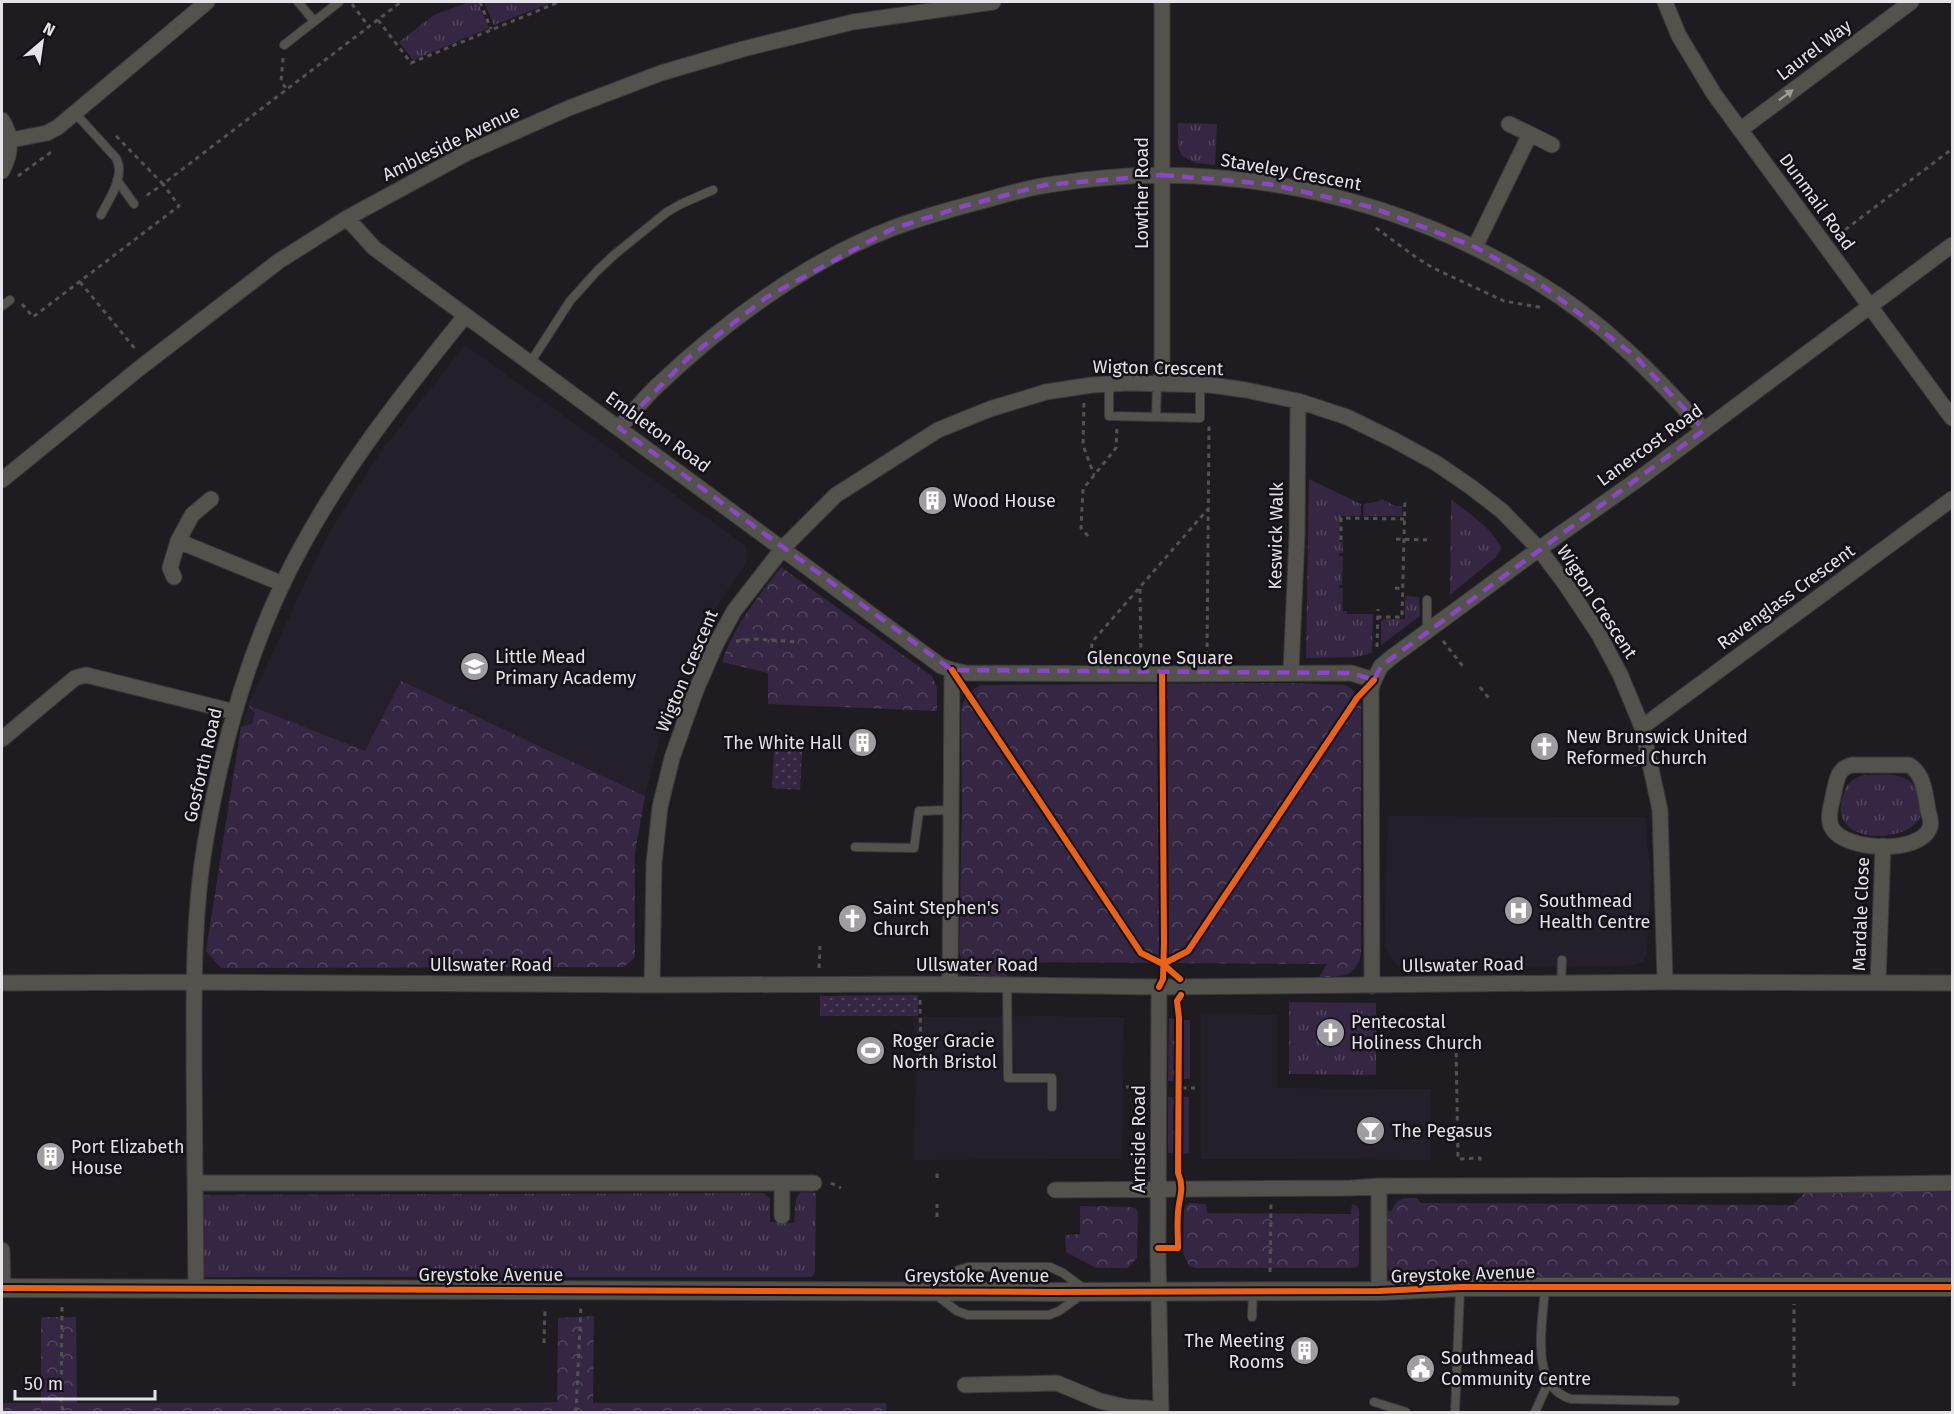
<svg xmlns="http://www.w3.org/2000/svg" width="1954" height="1414" font-family="'Fira Sans',sans-serif">
  <style>
    .built { fill: #241f2a }
    .grass { fill: url(#grass-tufts) }
    .forest { fill: url(#forest-crowns) }
    .garden { fill: url(#garden-dots) }
    .lines { fill: none; stroke-linecap: round; stroke-linejoin: round }
    .service-casing { stroke: #3a393b; stroke-width: 10 }
    .minor-casing { stroke: #3a393b; stroke-width: 17 }
    .tertiary-casing { stroke: #3a393b; stroke-width: 20 }
    .path { stroke: #545250; stroke-width: 3; stroke-dasharray: 4.5 4.5; stroke-linecap: butt }
    .service { stroke: #54524d; stroke-width: 8 }
    .minor { stroke: #54524d; stroke-width: 15 }
    .tertiary { stroke: #54524d; stroke-width: 18 }
    .cycleway-casing { stroke: #151119; stroke-width: 10 }
    .cycleway { stroke: #ea6118; stroke-width: 6 }
    .oneway { fill: #9d9a9a }
    .marked { fill: none; stroke: #8b47c5; stroke-width: 4.5; stroke-dasharray: 12 8; stroke-linejoin: round }
    .labels { text-anchor: middle; dominant-baseline: central; stroke-width: 5; stroke-linejoin: round; paint-order: stroke }
    .street-label { font-size: 18px; fill: #e6e3e8; stroke: #151119 }
    .poi-label { font-size: 18px; fill: #e6e3e8; stroke: #151119; text-anchor: start }
  </style>
  <defs>
    <pattern id="grass-tufts" width="24" height="20" patternUnits="userSpaceOnUse" patternTransform="scale(1.5)"><rect width="24" height="20" fill="#352643"/><path d="M3 7l-1-3M5 7V3M7 7l1-3M15 17l-1-3M17 17v-4M19 17l1-3" fill="none" stroke="#52455e"/></pattern>
    <pattern id="forest-crowns" width="20" height="18" patternUnits="userSpaceOnUse" patternTransform="scale(1.5)"><rect width="20" height="18" fill="#352643"/><path d="M2 6a3 3 0 1 1 6 0M12 15a3 3 0 1 1 6 0" fill="none" stroke="#52455e"/></pattern>
    <pattern id="garden-dots" width="8" height="8" patternUnits="userSpaceOnUse" patternTransform="scale(1.5)"><rect width="8" height="8" fill="#352643"/><path d="M2 2h.1M6 6h.1" fill="none" stroke="#52455e" stroke-width="1.8" stroke-linecap="round"/></pattern>
  </defs>
  <rect width="100%" height="100%" fill="#1e1c20"/>
  <path class="built" d="M 465,345 L 746,546 L 747,562 L 696,637 L 670,698 L 645,796 L 635,853 L 635,957 L 624,967 L 221,968 L 206,951 L 241,727 L 248,705 L 327,536 L 381,451 Z
    M 1388,816 L 1645,817 L 1651,879 L 1647,953 L 1643,961 L 1635,965 L 1623,966 L 1403,967 L 1396,964 L 1386,950 L 1385,943 Z
    M 1201,1014 L 1277,1015 L 1277,1088 L 1430,1089 L 1430,1160 L 1201,1159 Z
    M 1044,1016 L 1124,1017 L 1122,1159 L 914,1160 L 916,1061 L 913,1017 Z"/>
  <path class="grass" d="M 469,2 L 478,2 L 489,28 L 413,60 L 399,42 L 434,15 Z
    M 484,2 L 553,2 L 494,25 Z
    M 1178,123 L 1217,124 L 1215,165 L 1196,163 L 1182,156 L 1178,147 Z
    M 1309,479 L 1361,504 L 1361,516 L 1340,516 L 1340,541 L 1343,542 L 1343,553 L 1339,553 L 1339,556 L 1343,556 L 1342,585 L 1339,585 L 1339,588 L 1343,588 L 1342,611 L 1347,611 L 1347,614 L 1373,614 L 1372,653 L 1357,657 L 1306,658 Z
    M 1382,499 L 1395,506 L 1402,506 L 1402,516 L 1363,516 L 1364,504 L 1379,501 Z
    M 1451,499 C 1465,511 1497,531 1501,549 L 1496,557 L 1450,595 Z
    M 1405,596 L 1419,597 L 1420,616 L 1381,645 L 1381,622 L 1384,619 L 1405,619 Z
    M 1865,775 C 1894,774 1921,772 1921,811 C 1922,843 1825,850 1843,796 C 1846,784 1852,778 1865,775 Z
    M 1289,1002 L 1376,1003 L 1376,1075 L 1289,1074 Z
    M 1169,1018 L 1175,1019 L 1174,1081 L 1168,1081 Z
    M 1183,1020 L 1190,1020 L 1190,1079 L 1183,1079 Z
    M 1168,1097 L 1175,1097 L 1174,1153 L 1168,1153 Z
    M 1183,1097 L 1189,1097 L 1189,1153 L 1182,1154 Z
    M 801,1192 L 816,1193 L 815,1272 L 812,1277 L 202,1277 L 201,1195 L 763,1193 L 770,1198 L 770,1222 L 794,1223 L 796,1198 Z"/>
  <path class="forest" d="M 781,567 L 932,676 L 937,688 L 937,711 L 768,704 L 768,673 L 722,662 C 734,625 758,597 781,567 Z
    M 401,681 L 645,796 L 635,853 L 635,957 L 624,967 L 221,968 L 206,951 L 241,727 L 252,724 L 255,713 L 248,705 L 365,751 Z
    M 1291,683 L 1344,685 C 1354,689 1358,694 1361,705 L 1361,953 C 1357,978 1340,977 1319,977 L 1327,964 L 999,962 L 1008,977 C 983,977 964,980 959,950 L 962,810 L 961,710 C 964,697 969,691 981,685 Z
    M 1806,1192 L 1952,1192 L 1952,1277 L 1399,1277 L 1392,1274 L 1388,1268 L 1386,1210 L 1392,1211 C 1396,1197 1404,1198 1417,1198 L 1421,1203 L 1792,1205 Z
    M 1190,1203 L 1206,1204 L 1207,1213 L 1351,1214 L 1352,1204 L 1357,1206 L 1359,1210 L 1359,1263 L 1357,1267 L 1353,1268 L 1195,1268 L 1189,1266 L 1183,1253 L 1184,1210 L 1186,1206 Z
    M 1080,1206 L 1132,1207 L 1136,1209 L 1138,1213 L 1137,1258 L 1128,1268 L 1096,1268 L 1066,1252 L 1065,1235 L 1080,1234 Z
    M 594,1316 L 593,1403 L 886,1403 L 886,1412 L 2,1412 L 2,1403 L 41,1403 L 41,1317 L 76,1317 L 77,1403 L 523,1403 L 557,1402 L 558,1318 Z"/>
  <path class="garden" d="M 774,750 L 802,752 L 800,790 L 772,788 Z
    M 918,995 L 918,1016 L 820,1016 L 820,996 Z"/>
  <g class="lines">
    <defs>
      <path id="service" d="M 298,2 L 314,21
        M 284,45 L 339,2
        M 75,113 L 116,158 C 126,176 109,199 101,215
        M 117,180 L 134,204
        M 2,306 L 10,300
        M 530,363 L 570,301 L 597,271 L 614,255 L 667,212 L 681,204 L 713,190
        M 1109,384 L 1109,416 L 1200,418 L 1200,385
        M 1156,417 L 1157,384
        M 1427,631 L 1427,600
        M 1631,762 L 1649,760
        M 855,847 L 914,848 L 919,811 L 951,810
        M 1007,984 L 1008,1078 L 1052,1078 L 1052,1107
        M 1561,984 L 1562,960
        M 968,1267 L 1050,1267 L 1063,1273 L 1087,1291 L 1059,1311 L 1049,1315 L 968,1315 L 957,1311 L 931,1291 L 958,1270 Z
        M 1545,1288 C 1543,1322 1528,1386 1571,1399 L 1675,1401
        M 1252,1317 L 1253,1292
        M 1374,1402 L 1406,1412
        M 1455,1412 L 1460,1288
        M 1535,1412 L 1546,1388 L 1549,1385"/>
      <path id="minor" d="M 1665,2 L 1679,36 L 1714,94 L 1952,418
        M 2,120 C 13,137 11,154 2,171
        M 1509,124 L 1530,134
        M 1740,130 L 1911,2
        M 11,140 L 47,133 L 58,127 L 207,2
        M 347,218 L 374,248 L 941,666 L 952,670
        M 1475,247 L 1530,134 L 1552,145
        M 1162,384 L 1162,2
        M 619,428 C 632,414 643,399 657,386 C 722,324 808,260 893,228 C 922,217 952,209 982,201 C 1004,195 1026,188 1048,185 C 1215,156 1393,193 1537,282 C 1602,321 1654,374 1704,430
        M 2,480 L 141,367 L 279,261 L 347,218 L 467,153 L 569,108 L 661,73 L 743,49 L 853,22 L 993,2
        M 178,541 L 192,515 L 211,499
        M 174,577 L 170,568 L 178,541 L 283,584
        M 1291,672 L 1297,535 L 1298,401
        M 1374,680 L 1381,666 L 1392,657 L 1539,549 L 1644,475 L 1952,245
        M 1642,727 L 1952,499
        M 2,739 L 75,678 L 86,675 L 235,712
        M 1852,765 L 1909,765 C 1924,774 1925,793 1928,810 C 1929,815 1932,822 1930,827 C 1921,855 1844,851 1832,828 C 1826,818 1832,804 1834,792 C 1837,779 1838,768 1852,765 Z
        M 1878,982 L 1883,846
        M 2,983 L 194,982 L 652,985 L 950,984 L 1159,987 L 1665,982 L 1952,983
        M 950,984 L 952,670 L 965,673 L 1162,674 L 1351,673 L 1374,680 L 1371,688 L 1372,986
        M 652,985 L 654,863 L 660,807 L 672,758 L 696,690 L 716,644 L 734,611 L 783,548 L 836,495 L 938,430 L 990,409 L 1046,392 L 1092,385 L 1128,383 L 1210,385 L 1246,390 L 1298,401 L 1347,417 L 1394,440 L 1436,463 L 1471,487 L 1502,511 L 1539,549 L 1566,585 L 1598,633 L 1620,674 L 1642,727 L 1660,810 L 1665,982
        M 1159,987 L 1158,1255 L 1161,1412
        M 195,1183 L 814,1183
        M 782,1183 L 782,1216
        M 1379,1186 L 1379,1291
        M 1055,1190 L 1351,1188 L 1379,1186 L 1807,1185 L 1952,1183
        M 2,1250 L 3,1288
        M 196,1288 C 195,1213 195,1138 194,1063 C 194,990 193,915 205,844 C 220,755 244,665 283,583 C 330,485 397,400 465,316
        M 965,1385 L 1057,1383 L 1100,1401 L 1126,1407 L 1161,1409"/>
      <path id="tertiary" d="M 2,1288 L 1052,1292 L 1379,1291 L 1461,1287 L 1952,1287"/>
    </defs>
    <use href="#service" class="service-casing"/>
    <use href="#minor" class="minor-casing"/>
    <use href="#tertiary" class="tertiary-casing"/>
    <path class="path" d="M 480,2 L 491,29
      M 352,4 L 369,27
      M 378,20 L 411,63 L 559,2
      M 283,58 L 281,82 L 287,89
      M 116,136 L 163,184 L 401,2
      M 18,176 L 54,150
      M 1376,228 L 1417,258 L 1433,268 L 1504,301 L 1544,308
      M 1838,235 L 1952,149
      M 80,282 L 136,350
      M 22,304 L 33,317 L 179,206 L 163,184 L 143,198
      M 1084,403 L 1083,445 L 1094,475
      M 1088,536 L 1081,528 L 1083,489 L 1116,448 L 1117,427
      M 1396,539 L 1427,540
      M 1341,540 L 1341,518 L 1404,519
      M 1395,588 L 1403,589
      M 1140,589 L 1141,658
      M 1377,617 L 1402,617 L 1405,499
      M 736,641 L 754,639 L 799,642
      M 1443,641 L 1465,669
      M 1377,647 L 1378,609
      M 1207,656 L 1209,426
      M 1091,657 L 1092,642 L 1208,509
      M 1480,687 L 1491,701
      M 1162,690 L 1163,971
      M 968,694 L 1141,953 L 1163,964 L 1170,970
      M 1163,964 L 1188,951 L 1354,701
      M 819,968 L 820,946
      M 920,1000 L 921,1059
      M 1475,1045 L 1456,1045 L 1458,1159 L 1480,1158 L 1480,1162
      M 1126,1087 L 1143,1087
      M 1182,1088 L 1195,1088
      M 937,1178 L 937,1171
      M 831,1183 L 841,1188
      M 937,1217 L 937,1204
      M 1270,1272 L 1271,1204
      M 62,1307 L 61,1401 L 63,1412
      M 544,1343 L 545,1307
      M 1794,1386 L 1794,1304
      M 576,1412 L 581,1306"/>
    <use href="#service" class="service"/>
    <use href="#minor" class="minor"/>
    <use href="#tertiary" class="tertiary"/>
    <defs>
      <path id="cycleway" d="M 952,670 L 1141,953 L 1163,964 L 1180,979
        M 1163,964 L 1188,951 L 1357,698 L 1374,680
        M 1159,987 L 1163,979 L 1164,943 L 1162,674
        M 1158,1248 L 1178,1248 C 1178,1236 1177,1224 1178,1212 C 1179,1197 1185,1189 1178,1173 L 1179,1018 L 1177,1001 L 1181,995
        M 2,1288 L 1052,1292 L 1379,1291 L 1461,1287 L 1952,1287"/>
    </defs>
    <use href="#cycleway" class="cycleway-casing"/>
    <use href="#cycleway" class="cycleway"/>
  </g>
  <defs><path id="oneway-solid" d="M-6-.8H1V-3.2L6.5 0L1 3.2V.8H-6Z" transform="scale(1.5)"/></defs>
  <use class="oneway" href="#oneway-solid" transform="translate(1786 95) rotate(-37)"/>
  <path class="marked" d="M 1162,175 L 1269,184 L 1371,207 L 1475,247 L 1539,283 L 1635,356 L 1704,430 L 1381,666 L 1374,680 L 1351,673 L 952,670 L 619,428 L 688,358 L 767,297 L 892,229 L 964,206 L 1045,185 Z"/>
  <defs>
    <symbol id="building-disc" viewBox="-11 -11 22 22"><circle r="9.5" fill="#a09da2" stroke="#151119"/><path d="M-4-6H4V6H1V3H-1V6H-4ZM-2.5-4.3h1.7v1.8h-1.7ZM.8-4.3h1.7v1.8H.8ZM-2.5-1h1.7V.8h-1.7ZM.8-1h1.7V.8H.8Z" fill="#fff"/></symbol>
    <symbol id="school-disc" viewBox="-11 -11 22 22"><circle r="9.5" fill="#a09da2" stroke="#151119"/><path d="M0-5L7-2L0 1L-7-2ZM-4 1L0 2.5L4 1V4Q0 6-4 4Z" fill="#fff"/></symbol>
    <symbol id="church-disc" viewBox="-11 -11 22 22"><circle r="9.5" fill="#a09da2" stroke="#151119"/><path d="M-1.2-6h2.4v3.5h3.3v2.4h-3.3V6h-2.4V-.1h-3.3v-2.4h3.3Z" fill="#fff"/></symbol>
    <symbol id="hospital-disc" viewBox="-11 -11 22 22"><circle r="9.5" fill="#a09da2" stroke="#151119"/><path d="M-5-5h3v3.5h4V-5h3V5h-3V1.5h-4V5h-3Z" fill="#fff"/></symbol>
    <symbol id="stadium-disc" viewBox="-11 -11 22 22"><circle r="9.5" fill="#a09da2" stroke="#151119"/><path d="M0-5a6.5 5 0 1 0 0 10a6.5 5 0 1 0 0-10ZM-3.5-1.8h7v3.6h-7Z" fill="#fff"/></symbol>
    <symbol id="bar-disc" viewBox="-11 -11 22 22"><circle r="9.5" fill="#a09da2" stroke="#151119"/><path d="M-6-5H6L.8 .8V4.5H3.5V6h-7V4.5H-.8V.8Z" fill="#fff"/></symbol>
    <symbol id="civic-disc" viewBox="-11 -11 22 22"><circle r="9.5" fill="#a09da2" stroke="#151119"/><path d="M-.6-6.5H3V-4.5H.6V-3L4-1V1h2V6H-6V1h2V-1L-.6-3ZM-1.2 2.5V6h2.4V2.5Z" fill="#fff"/></symbol>
  </defs>
  <g fill-rule="evenodd">
    <use href="#building-disc" x="916" y="484" width="33" height="33"/>
    <use href="#school-disc" x="458" y="650" width="33" height="33"/>
    <use href="#building-disc" x="846" y="726" width="33" height="33"/>
    <use href="#church-disc" x="1528" y="730" width="33" height="33"/>
    <use href="#hospital-disc" x="1502" y="894" width="33" height="33"/>
    <use href="#church-disc" x="836" y="902" width="33" height="33"/>
    <use href="#church-disc" x="1314" y="1016" width="33" height="33"/>
    <use href="#stadium-disc" x="854" y="1034" width="33" height="33"/>
    <use href="#bar-disc" x="1354" y="1114" width="33" height="33"/>
    <use href="#building-disc" x="34" y="1140" width="33" height="33"/>
    <use href="#building-disc" x="1288" y="1334" width="33" height="33"/>
    <use href="#civic-disc" x="1404" y="1352" width="33" height="33"/>
  </g>
  <g class="labels">
    <g class="street-label">
      <text transform="translate(1814 50) rotate(-37)">Laurel Way</text>
      <text transform="translate(451 143) rotate(-26)">Ambleside Avenue</text>
      <text transform="translate(1291 172) rotate(10)">Staveley Crescent</text>
      <text transform="translate(1142 193) rotate(-90)">Lowther Road</text>
      <text transform="translate(1817 202) rotate(54)">Dunmail Road</text>
      <text transform="translate(1158 368) rotate(1)">Wigton Crescent</text>
      <text transform="translate(658 432) rotate(36)">Embleton Road</text>
      <text transform="translate(1650 445) rotate(-36)">Lanercost Road</text>
      <text transform="translate(1276 536) rotate(-89)">Keswick Walk</text>
      <text transform="translate(1786 597) rotate(-36)">Ravenglass Crescent</text>
      <text transform="translate(1597 602) rotate(57)">Wigton Crescent</text>
      <text x="1160" y="658">Glencoyne Square</text>
      <text transform="translate(687 671) rotate(-67)">Wigton Crescent</text>
      <text transform="translate(203 765) rotate(-77)">Gosforth Road</text>
      <text transform="translate(1861 914) rotate(-88)">Mardale Close</text>
      <text x="491" y="965">Ullswater Road</text>
      <text x="977" y="965">Ullswater Road</text>
      <text transform="translate(1463 965) rotate(-1)">Ullswater Road</text>
      <text transform="translate(1139 1139) rotate(-90)">Arnside Road</text>
      <text transform="translate(1463 1274) rotate(-2)">Greystoke Avenue</text>
      <text x="491" y="1275">Greystoke Avenue</text>
      <text x="977" y="1276">Greystoke Avenue</text>
    </g>
    <g class="poi-label">
      <text x="953" y="501">Wood House</text>
      <text x="495" y="657">Little Mead<tspan x="495" dy="21">Primary Academy</tspan></text>
      <text x="1566" y="737">New Brunswick United<tspan x="1566" dy="21">Reformed Church</tspan></text>
      <text x="842" y="743" text-anchor="end">The White Hall</text>
      <text x="1539" y="901">Southmead<tspan x="1539" dy="21">Health Centre</tspan></text>
      <text x="873" y="908">Saint Stephen's<tspan x="873" dy="21">Church</tspan></text>
      <text x="1351" y="1022">Pentecostal<tspan x="1351" dy="21">Holiness Church</tspan></text>
      <text x="892" y="1041">Roger Gracie<tspan x="892" dy="21">North Bristol</tspan></text>
      <text x="1392" y="1131">The Pegasus</text>
      <text x="71" y="1147">Port Elizabeth<tspan x="71" dy="21">House</tspan></text>
      <text x="1284" y="1341" text-anchor="end">The Meeting<tspan x="1284" dy="21">Rooms</tspan></text>
      <text x="1441" y="1358">Southmead<tspan x="1441" dy="21">Community Centre</tspan></text>
    </g>
  </g>
  <rect width="1954" height="1414" fill="none" stroke="#e6e3e8" stroke-width="6"/>
  <g transform="translate(42 42) rotate(29)" stroke="#151119" stroke-width="4.5" paint-order="stroke">
  <path d="M0-4.5L10 22L0 15L-10 22Z" fill="#e6e3e8"/>
  <text y="-9" font-size="16" font-weight="bold" text-anchor="middle" fill="#e6e3e8">N</text>
  </g>
  <path d="M15 1390v9h140v-9" fill="none" stroke="#e6e3e8" stroke-width="3"/>
  <text x="24" y="1390" font-size="18" fill="#e6e3e8" stroke="#151119" stroke-width="4.5" paint-order="stroke">50 m</text>
</svg>
